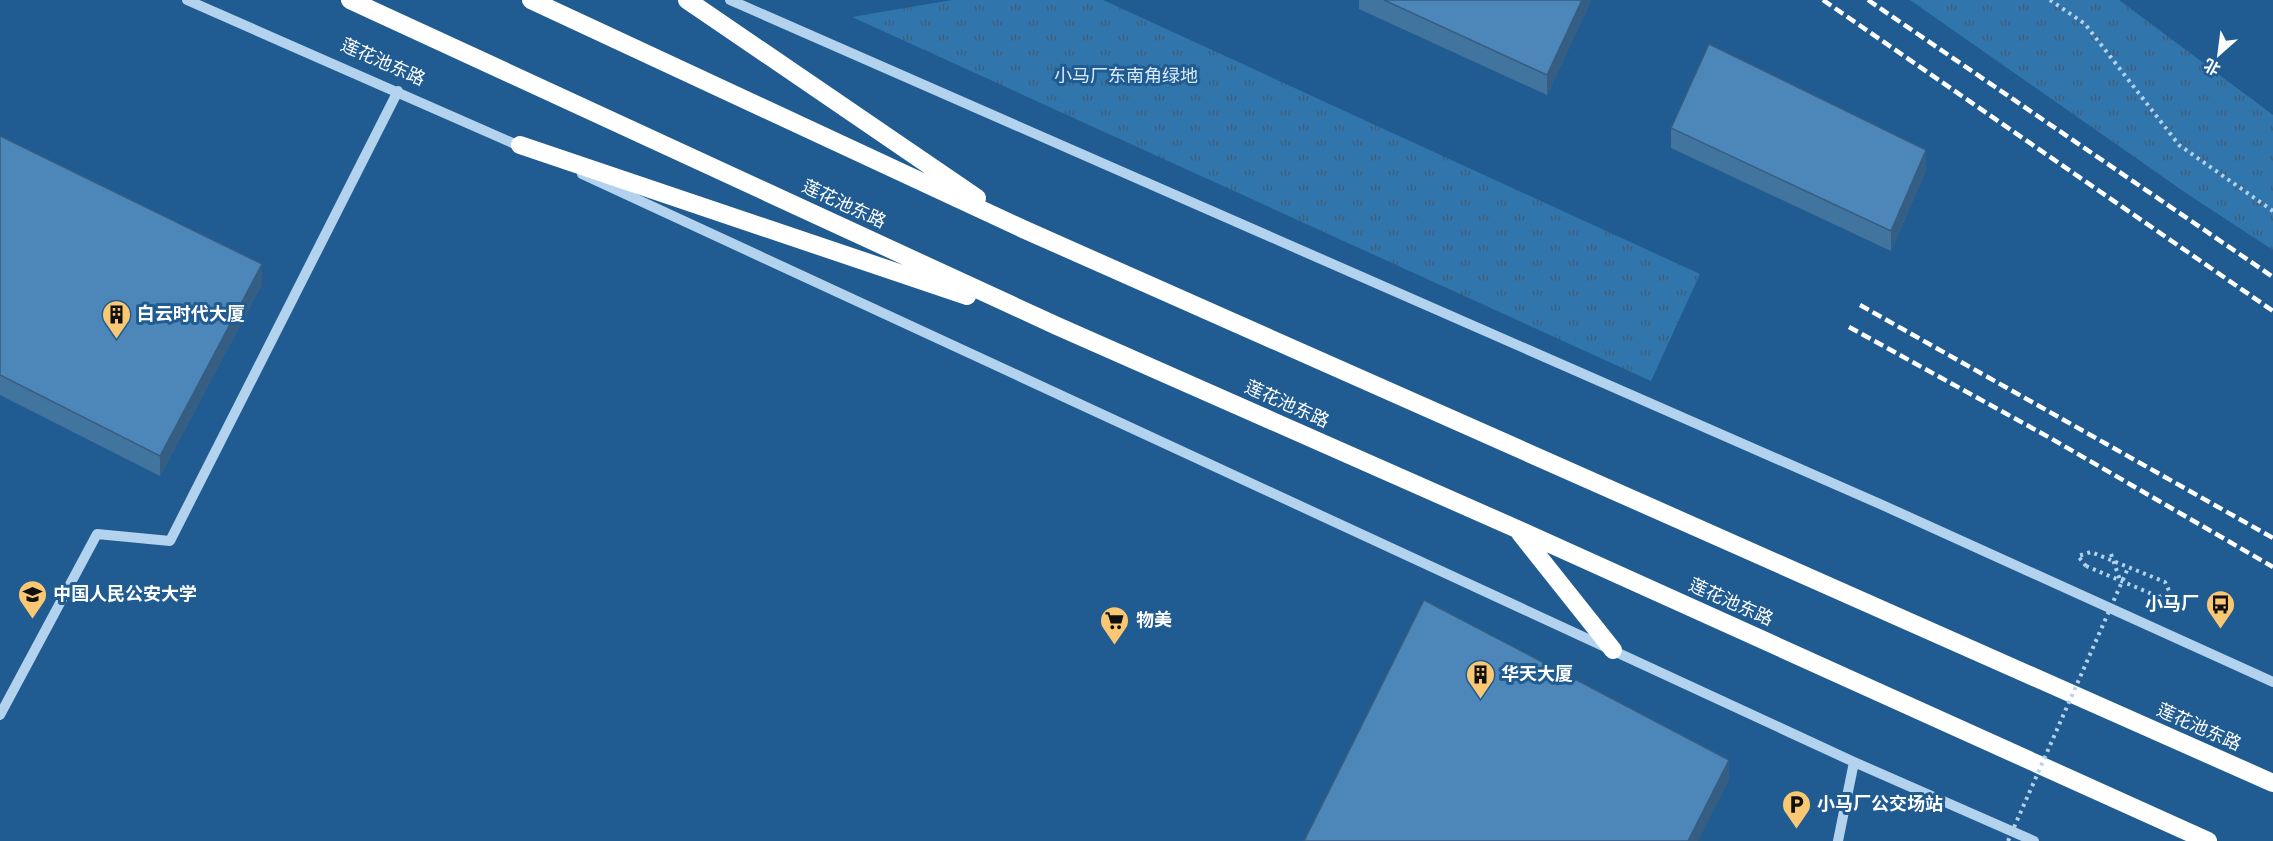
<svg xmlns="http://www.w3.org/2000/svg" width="2273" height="841" font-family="Karla,'Noto Sans SC',sans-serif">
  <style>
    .park { fill: url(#park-tufts) }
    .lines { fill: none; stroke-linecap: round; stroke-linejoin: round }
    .path { stroke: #b2d2ed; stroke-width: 4; stroke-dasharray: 3 4.5; stroke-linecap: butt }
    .minor { stroke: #b2d2ed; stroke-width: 10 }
    .highway { stroke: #fff; stroke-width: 18 }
    .rail { stroke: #fff; stroke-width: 4.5; stroke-dasharray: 10 4.5; stroke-linecap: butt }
    .path-bridge { stroke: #b2d2ed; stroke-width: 4; stroke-dasharray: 3 4.5; stroke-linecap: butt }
    .wall { fill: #4274a0 }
    .shaded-wall { fill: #365e82 }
    .building { fill: #4d87ba; stroke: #365e82; stroke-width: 1.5 }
    .labels { text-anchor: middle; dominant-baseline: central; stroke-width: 6; stroke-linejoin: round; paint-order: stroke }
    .street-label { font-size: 18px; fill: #fff; stroke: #205c92 }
    .park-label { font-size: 18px; fill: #d8eafa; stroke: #205c92 }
    .poi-label { font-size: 18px; font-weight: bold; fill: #fff; stroke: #205c92; text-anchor: start }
  </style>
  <defs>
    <pattern id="park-tufts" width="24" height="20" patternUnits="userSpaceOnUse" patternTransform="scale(1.5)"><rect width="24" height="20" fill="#3175ad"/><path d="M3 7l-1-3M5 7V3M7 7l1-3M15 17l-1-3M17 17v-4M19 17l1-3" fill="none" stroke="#3e607c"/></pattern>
  </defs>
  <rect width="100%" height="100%" fill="#205c92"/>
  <path class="park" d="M 952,0 L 1103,0 L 1700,274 L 1651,381 L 852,17 Z
    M 1910,0 L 2119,0 L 2273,115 L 2273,250 L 2186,193 Z"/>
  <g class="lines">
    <path class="path" d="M 2050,0 L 2085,24 L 2179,145 L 2273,211
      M 2111,554 L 2120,580
      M 2086,566 L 2159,597"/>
    <path class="minor" d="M 187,0 L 524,148
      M 730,0 L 1880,504 L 2273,682
      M 582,174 L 1854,762 L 2034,841
      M 0,715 L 97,534 L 170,541 L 398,91
      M 1838,841 L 1854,762"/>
    <path class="highway" d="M 350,0 L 1057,326 L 1517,529 L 2208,841
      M 531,0 L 1023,229 L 2273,783
      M 687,0 L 977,198
      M 520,145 L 967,296
      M 1520,533 L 1613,650"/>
    <path class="rail" d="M 1823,0 L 2273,311
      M 1868,0 L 2273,277
      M 1860,305 L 2273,538
      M 1849,327 L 2052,439 L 2273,567"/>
    <path class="path-bridge" d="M 2086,566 L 2078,556 L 2091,552 L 2165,582 L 2170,593 L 2159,597
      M 2008,841 L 2128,568"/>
  </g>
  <path class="wall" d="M 1359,0 L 1591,0 L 1547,95 L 1359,9 Z
    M 1671,128 L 1926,170 L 1891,251 L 1671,148 Z
    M 0,136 L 262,284 L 160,476 L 0,395 Z"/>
  <path class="shaded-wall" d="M 1582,0 L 1591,0 L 1547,95 L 1547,75 Z
    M 1926,150 L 1926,170 L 1891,251 L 1891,231 Z
    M 262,264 L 262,284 L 160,476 L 160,456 Z
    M 1729,760 L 1729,780 L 1698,841 L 1688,841 Z"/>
  <path class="building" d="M 1384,0 L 1582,0 L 1547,75 Z
    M 1709,44 L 1926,150 L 1891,231 L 1671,128 Z
    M 0,136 L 262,264 L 160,456 L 0,375 Z
    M 1424,600 L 1729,760 L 1688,841 L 1304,841 Z"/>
  <defs>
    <symbol id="building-pin" viewBox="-11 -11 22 30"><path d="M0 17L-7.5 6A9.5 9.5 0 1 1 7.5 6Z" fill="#fac773" stroke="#205c92"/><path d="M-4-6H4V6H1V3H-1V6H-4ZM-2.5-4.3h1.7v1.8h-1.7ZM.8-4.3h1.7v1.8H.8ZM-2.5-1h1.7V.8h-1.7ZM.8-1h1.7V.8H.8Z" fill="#111"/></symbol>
    <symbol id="university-pin" viewBox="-11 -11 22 30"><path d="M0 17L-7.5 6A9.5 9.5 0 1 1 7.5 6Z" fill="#fac773" stroke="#205c92"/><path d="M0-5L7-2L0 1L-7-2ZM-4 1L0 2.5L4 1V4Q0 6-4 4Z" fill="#111"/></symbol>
    <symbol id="bus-pin" viewBox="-11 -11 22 30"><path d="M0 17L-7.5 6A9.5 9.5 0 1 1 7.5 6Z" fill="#fac773" stroke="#205c92"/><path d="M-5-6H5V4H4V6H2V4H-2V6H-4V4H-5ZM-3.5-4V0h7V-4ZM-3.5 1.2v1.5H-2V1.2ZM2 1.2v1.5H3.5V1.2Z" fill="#111"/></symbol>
    <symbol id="supermarket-pin" viewBox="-11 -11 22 30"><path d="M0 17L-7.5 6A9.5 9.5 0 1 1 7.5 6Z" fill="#fac773" stroke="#205c92"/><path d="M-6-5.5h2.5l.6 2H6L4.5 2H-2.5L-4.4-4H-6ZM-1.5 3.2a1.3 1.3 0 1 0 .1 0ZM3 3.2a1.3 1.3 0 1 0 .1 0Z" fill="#111"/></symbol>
    <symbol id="parking-pin" viewBox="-11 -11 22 30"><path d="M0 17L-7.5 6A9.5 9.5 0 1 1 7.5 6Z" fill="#fac773" stroke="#205c92"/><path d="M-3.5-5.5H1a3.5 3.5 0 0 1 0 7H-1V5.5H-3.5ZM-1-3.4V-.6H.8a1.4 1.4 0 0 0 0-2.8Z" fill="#111"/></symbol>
  </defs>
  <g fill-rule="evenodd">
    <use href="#building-pin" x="100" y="298" width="33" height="45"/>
    <use href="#university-pin" x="16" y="578" width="33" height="45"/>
    <use href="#bus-pin" x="2204" y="588" width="33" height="45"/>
    <use href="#supermarket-pin" x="1098" y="604" width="33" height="45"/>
    <use href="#building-pin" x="1464" y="658" width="33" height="45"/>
    <use href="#parking-pin" x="1780" y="788" width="33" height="45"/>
  </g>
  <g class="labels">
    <g class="street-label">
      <text transform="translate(383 62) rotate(24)">莲花池东路</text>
      <text transform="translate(844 204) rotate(25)">莲花池东路</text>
      <text transform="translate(1287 404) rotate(24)">莲花池东路</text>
      <text transform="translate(1731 602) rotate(24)">莲花池东路</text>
      <text transform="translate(2199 727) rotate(24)">莲花池东路</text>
    </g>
    <g class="park-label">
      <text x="1126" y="76">小马厂东南角绿地</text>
    </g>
    <g class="poi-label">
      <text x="137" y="314">白云时代大厦</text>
      <text x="53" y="594">中国人民公安大学</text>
      <text x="2199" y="604" text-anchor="end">小马厂</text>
      <text x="1136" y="620">物美</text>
      <text x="1501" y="674">华天大厦</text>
      <text x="1817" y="804">小马厂公交场站</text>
    </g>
  </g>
  <g transform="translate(2219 54) rotate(208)" stroke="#205c92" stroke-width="4.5" paint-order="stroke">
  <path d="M0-4.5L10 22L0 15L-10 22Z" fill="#ffffff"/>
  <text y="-9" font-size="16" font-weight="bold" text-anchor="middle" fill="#ffffff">北</text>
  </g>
</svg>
